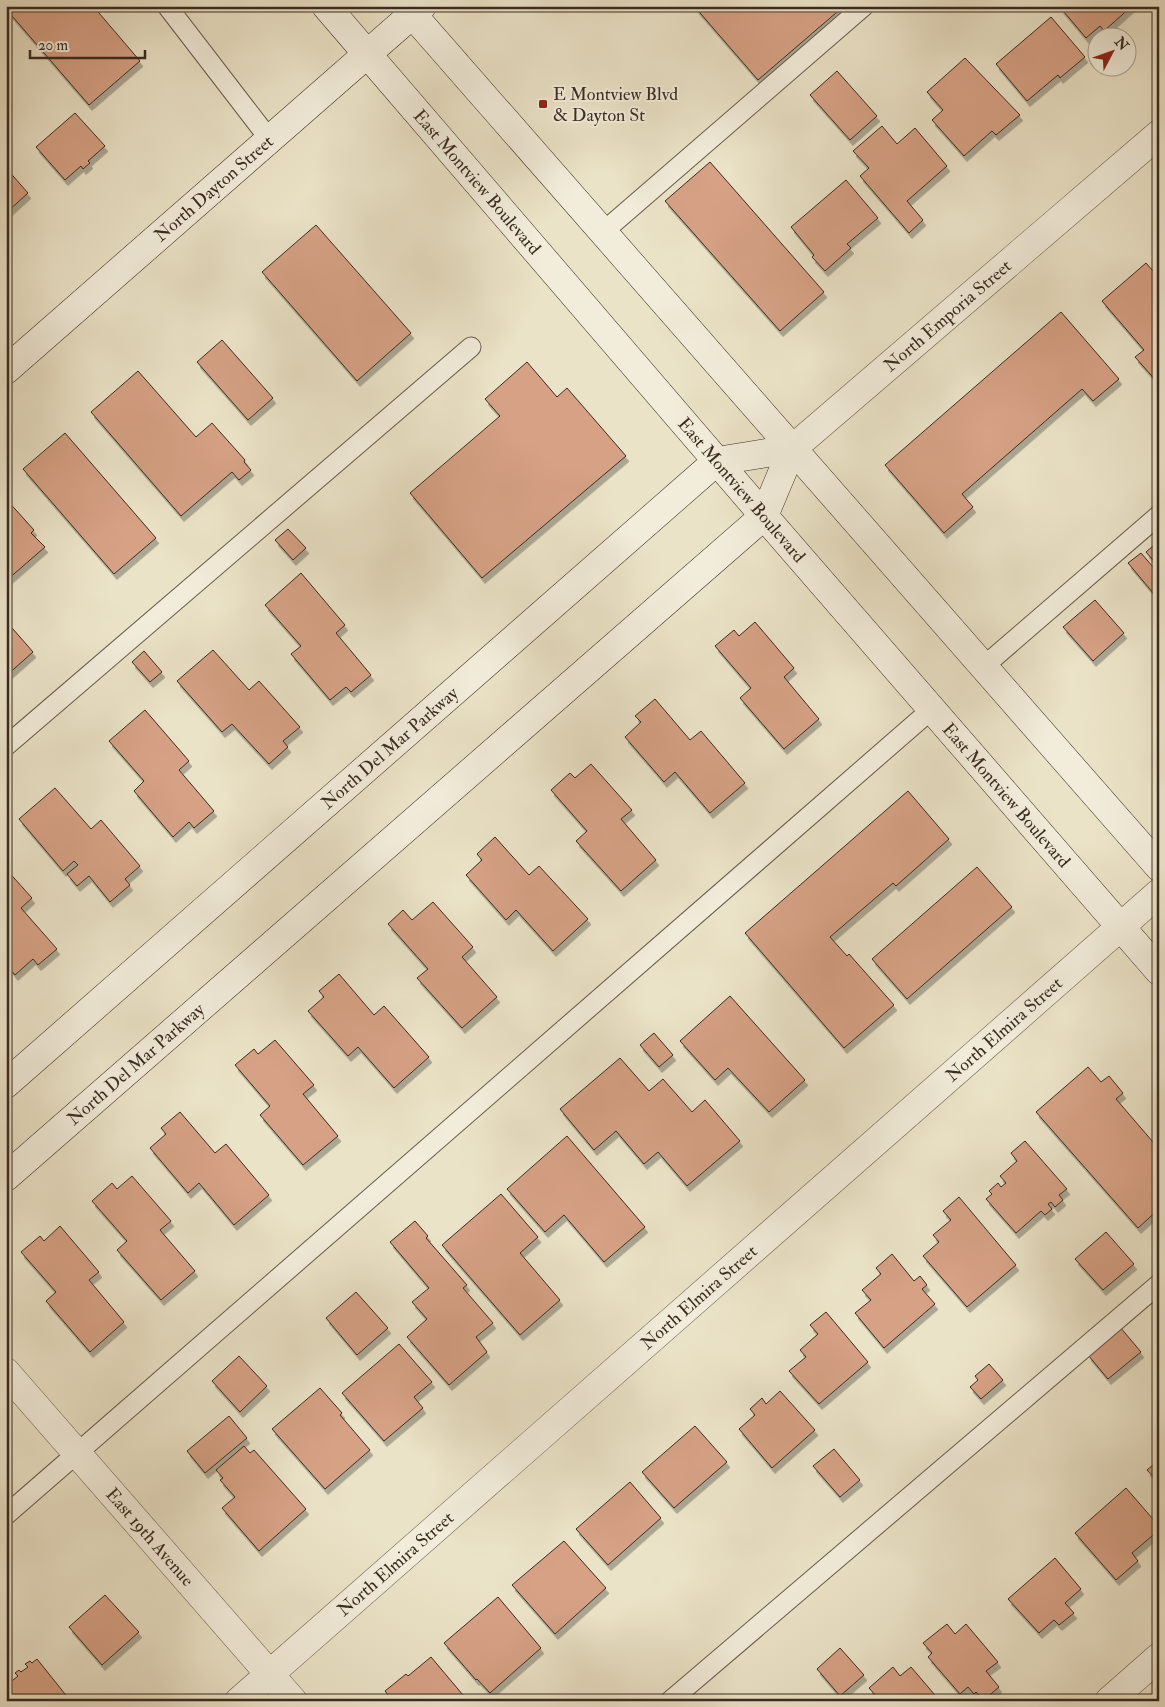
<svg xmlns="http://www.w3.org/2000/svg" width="1165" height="1707" font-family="'IM FELL Double Pica',serif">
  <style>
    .building { fill: #d6a185; stroke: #3a2b21; filter: url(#shadow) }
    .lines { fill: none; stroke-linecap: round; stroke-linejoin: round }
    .lane-casing { stroke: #66594b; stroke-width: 21 }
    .street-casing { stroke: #66594b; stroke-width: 29 }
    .secondary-casing { stroke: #3a2b21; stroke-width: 29 }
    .lane { stroke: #f2eddb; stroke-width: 19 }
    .street { stroke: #f2eddb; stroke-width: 28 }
    .secondary { stroke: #f2eddb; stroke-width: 28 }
    .poi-dot { fill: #8f2418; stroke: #f2eddb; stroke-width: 2 }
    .labels { text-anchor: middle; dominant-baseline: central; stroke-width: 4; stroke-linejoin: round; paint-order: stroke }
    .poi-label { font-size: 18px; fill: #3a2b21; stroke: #f2eddb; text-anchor: start }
    .street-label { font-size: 18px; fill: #3a2b21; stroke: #f2eddb }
  </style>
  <defs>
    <filter id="shadow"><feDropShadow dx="3" dy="5.5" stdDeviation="0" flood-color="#0004"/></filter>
  </defs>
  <rect width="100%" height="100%" fill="#ebe3c8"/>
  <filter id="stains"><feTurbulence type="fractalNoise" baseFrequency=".004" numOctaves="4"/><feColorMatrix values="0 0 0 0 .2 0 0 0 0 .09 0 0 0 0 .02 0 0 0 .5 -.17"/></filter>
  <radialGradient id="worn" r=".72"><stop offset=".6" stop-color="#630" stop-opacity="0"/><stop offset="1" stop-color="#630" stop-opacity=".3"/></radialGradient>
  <path class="building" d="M 7,6 L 93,6 L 140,61 L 89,105 L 6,9 Z
    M 694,6 L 844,6 L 758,80 Z
    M 1059,6 L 1132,6 L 1104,31 L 1100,26 L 1086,38 Z
    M 1051,17 L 1085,57 L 1060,78 L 1058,75 L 1027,101 L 996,64 Z
    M 965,58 L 1020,115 L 996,135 L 992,131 L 964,156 L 932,120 L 943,110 L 927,92 Z
    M 837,71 L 877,116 L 850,140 L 810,95 Z
    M 75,113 L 105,146 L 88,161 L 90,163 L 83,169 L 81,166 L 65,180 L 36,147 Z
    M 882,126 L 897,144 L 915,128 L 947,166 L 907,201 L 923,220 L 909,233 L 860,176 L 869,168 L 853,151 Z
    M 710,162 L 824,292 L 780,331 L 665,201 Z
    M 6,168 L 28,193 L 6,213 Z
    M 846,180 L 878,218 L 847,244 L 851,248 L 825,271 L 812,257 L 814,255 L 791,227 Z
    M 316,225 L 411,333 L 357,381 L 262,272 Z
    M 1146,263 L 1159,278 L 1159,384 L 1135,357 L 1144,350 L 1102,301 Z
    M 1061,312 L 1119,379 L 1093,401 L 1082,389 L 962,494 L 973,507 L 944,533 L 885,465 Z
    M 222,340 L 273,398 L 248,420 L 197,362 Z
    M 527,362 L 557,397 L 567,388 L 626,456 L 482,578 L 410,493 L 500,416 L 485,399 Z
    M 138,371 L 196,437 L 212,423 L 245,460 L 244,462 L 251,470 L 239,480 L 232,472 L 181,516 L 91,412 Z
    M 65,433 L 156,538 L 114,574 L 23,469 Z
    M 6,499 L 34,530 L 31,533 L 45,547 L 7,580 Z
    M 288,529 L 306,548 L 293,560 L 275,540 Z
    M 1159,541 L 1159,567 L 1146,552 Z
    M 1141,553 L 1159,574 L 1159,600 L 1128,563 Z
    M 301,573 L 345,625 L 336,633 L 371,675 L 351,692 L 346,687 L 330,700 L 291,654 L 301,646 L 265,605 Z
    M 1095,600 L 1124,633 L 1093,661 L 1063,627 Z
    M 6,621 L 33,652 L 6,676 Z
    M 755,622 L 794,668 L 784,677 L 819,719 L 784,749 L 740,698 L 751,688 L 715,646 L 734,630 L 739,636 Z
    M 213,650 L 249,690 L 259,681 L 300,727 L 283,741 L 288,747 L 269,764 L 232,724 L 222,732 L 177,681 Z
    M 144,651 L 162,672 L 150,682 L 132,662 Z
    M 655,699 L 690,740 L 701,731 L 745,783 L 710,813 L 675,772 L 664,782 L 625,737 L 641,722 L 635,716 Z
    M 145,710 L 189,761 L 179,770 L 214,811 L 194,828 L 189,822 L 173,837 L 134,791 L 144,781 L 109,741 Z
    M 591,764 L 632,810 L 621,819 L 656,860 L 621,891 L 576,841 L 587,831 L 551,790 L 570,773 L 575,778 Z
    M 55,788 L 91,829 L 101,820 L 140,866 L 125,879 L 130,885 L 110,902 L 89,876 L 77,886 L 67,874 L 78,865 L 74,861 L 63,871 L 19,819 Z
    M 908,791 L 949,839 L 896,886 L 893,883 L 830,937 L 847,956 L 849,954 L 894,1005 L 844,1048 L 745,933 Z
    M 495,837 L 529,875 L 539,866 L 588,919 L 553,951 L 516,910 L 506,920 L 466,875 L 482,860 L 477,854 Z
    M 977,867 L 1012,907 L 907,999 L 872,959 Z
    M 6,869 L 32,898 L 21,908 L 57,949 L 38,965 L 33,959 L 15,975 L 6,964 Z
    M 433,902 L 473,947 L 462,957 L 497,997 L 462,1028 L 417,978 L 428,969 L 388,924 L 403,910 L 412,920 Z
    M 339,974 L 374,1015 L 384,1006 L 429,1057 L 394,1088 L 358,1047 L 348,1056 L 308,1011 L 324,997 L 319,991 Z
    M 730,996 L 805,1080 L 769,1112 L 728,1068 L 715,1080 L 680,1041 Z
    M 654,1033 L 673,1055 L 659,1067 L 640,1045 Z
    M 275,1040 L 314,1085 L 303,1094 L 338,1136 L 303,1165 L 260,1115 L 270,1106 L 235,1065 L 254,1049 L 258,1054 Z
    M 620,1058 L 649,1091 L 663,1079 L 692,1112 L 705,1100 L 740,1141 L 687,1186 L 658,1152 L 644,1164 L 616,1131 L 594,1150 L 560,1109 Z
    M 1088,1067 L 1101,1082 L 1109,1076 L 1123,1093 L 1116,1099 L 1159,1149 L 1159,1209 L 1138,1228 L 1036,1112 Z
    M 180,1112 L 215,1153 L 226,1144 L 269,1195 L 234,1225 L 199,1183 L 188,1193 L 150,1148 L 166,1134 L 161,1128 Z
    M 567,1136 L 645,1227 L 604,1262 L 564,1215 L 545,1232 L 507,1189 Z
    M 1025,1141 L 1067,1189 L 1059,1195 L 1063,1200 L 1055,1207 L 1051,1202 L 1048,1204 L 1052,1209 L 1045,1215 L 1041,1211 L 1016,1233 L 986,1199 L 992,1194 L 989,1191 L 998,1183 L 1001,1187 L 1006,1183 L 1000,1176 L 1017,1161 L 1011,1153 Z
    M 132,1176 L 171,1221 L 160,1230 L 195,1271 L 161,1300 L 117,1250 L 127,1241 L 92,1201 L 112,1183 L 117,1189 Z
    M 501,1194 L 538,1237 L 520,1253 L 560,1300 L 520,1335 L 442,1245 Z
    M 959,1197 L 1016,1265 L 967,1307 L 923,1256 L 939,1242 L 933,1235 L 951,1220 L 943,1211 Z
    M 415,1221 L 428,1236 L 426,1238 L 467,1285 L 463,1288 L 493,1323 L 476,1337 L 487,1352 L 449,1385 L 407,1337 L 427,1319 L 412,1302 L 429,1288 L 390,1242 Z
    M 60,1226 L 99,1272 L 89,1280 L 124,1322 L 90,1352 L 46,1301 L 56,1292 L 21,1252 L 40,1236 L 44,1241 Z
    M 1106,1232 L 1134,1264 L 1103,1290 L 1075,1259 Z
    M 892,1254 L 914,1281 L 920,1276 L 927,1285 L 922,1289 L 935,1304 L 884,1348 L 855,1313 L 871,1300 L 862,1290 L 881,1274 L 876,1268 Z
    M 356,1292 L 388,1328 L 357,1355 L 326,1318 Z
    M 826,1312 L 868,1362 L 819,1404 L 789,1371 L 806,1357 L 800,1350 L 818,1334 L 810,1325 Z
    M 1120,1327 L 1141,1352 L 1108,1379 L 1088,1355 Z
    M 399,1344 L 432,1382 L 414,1397 L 423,1408 L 384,1441 L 342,1393 Z
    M 239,1356 L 267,1386 L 240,1412 L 212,1381 Z
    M 989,1364 L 1003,1380 L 981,1399 L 970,1387 L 978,1380 L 975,1376 Z
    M 320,1388 L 342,1413 L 340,1415 L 370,1450 L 325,1489 L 272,1429 Z
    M 780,1391 L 815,1430 L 772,1468 L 739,1429 L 755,1415 L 750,1409 L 762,1398 L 766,1404 Z
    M 229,1416 L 247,1438 L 205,1473 L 187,1451 Z
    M 695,1426 L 727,1462 L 674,1508 L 642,1472 Z
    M 244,1446 L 250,1453 L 254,1450 L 306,1509 L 259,1551 L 222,1508 L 235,1497 L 220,1480 L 223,1478 L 216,1470 Z
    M 834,1449 L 860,1480 L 840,1497 L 813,1466 Z
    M 1159,1460 L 1159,1483 L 1147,1470 Z
    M 630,1482 L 661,1518 L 608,1565 L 576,1529 Z
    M 1126,1488 L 1159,1526 L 1159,1530 L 1132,1553 L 1138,1561 L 1116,1580 L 1075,1533 Z
    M 564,1541 L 606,1588 L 555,1634 L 512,1585 Z
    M 1055,1558 L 1081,1589 L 1065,1603 L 1074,1613 L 1059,1625 L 1054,1620 L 1039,1633 L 1008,1599 Z
    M 105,1595 L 139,1632 L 102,1665 L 69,1627 Z
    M 498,1597 L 541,1648 L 490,1693 L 477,1679 L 476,1680 L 444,1643 Z
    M 947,1624 L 955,1634 L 966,1624 L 998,1662 L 986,1671 L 999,1687 L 984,1700 L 976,1692 L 974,1694 L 968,1687 L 960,1694 L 928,1657 L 932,1653 L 923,1643 Z
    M 840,1648 L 864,1675 L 840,1696 L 817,1669 Z
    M 431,1657 L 468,1701 L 393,1701 L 385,1691 L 406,1674 L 408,1676 Z
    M 37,1659 L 69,1699 L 67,1701 L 9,1701 L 6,1698 L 6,1682 L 8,1684 L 18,1676 L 15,1673 L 19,1670 L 21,1672 L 28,1667 L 25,1664 L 30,1661 L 32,1663 Z
    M 893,1667 L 900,1676 L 911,1667 L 940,1701 L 874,1701 L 877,1697 L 869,1688 Z
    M 587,1695 L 591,1701 L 580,1701 Z"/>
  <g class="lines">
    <defs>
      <path id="lane" d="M 167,6 L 270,140
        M 603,232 L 864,6
        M 983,667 L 1159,515
        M 6,746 L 471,347
        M 6,1515 L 932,709
        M 670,1701 L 1159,1284"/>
      <g id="street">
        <path id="s1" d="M 792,449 L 1159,134"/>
        <path id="s2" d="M 6,1372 L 293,1701"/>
        <path id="s3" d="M 239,1701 L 1159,893"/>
        <path d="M 1109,1701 L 1159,1657"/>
      </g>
      <g id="secondary">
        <path id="s4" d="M 326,6 L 764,516 L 1159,971"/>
        <path d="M 405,6 L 1159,867"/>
        <path id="s5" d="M 6,370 L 422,6"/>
        <path id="s6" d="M 6,1084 L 717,461 L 792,449"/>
        <path id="s7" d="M 6,1177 L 764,516 L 792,449"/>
      </g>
    </defs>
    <use href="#lane" class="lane-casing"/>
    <use href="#street" class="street-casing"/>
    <use href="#secondary" class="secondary-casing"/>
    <use href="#lane" class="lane"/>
    <use href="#street" class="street"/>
    <use href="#secondary" class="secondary"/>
  </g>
  <rect class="poi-dot" x="538" y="99" width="10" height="10" rx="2.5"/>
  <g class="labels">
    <g class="poi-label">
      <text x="553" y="94">E Montview Blvd<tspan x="553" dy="21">&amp; Dayton St</tspan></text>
    </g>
    <g class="street-label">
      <text stroke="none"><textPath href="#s4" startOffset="232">East Montview Boulevard</textPath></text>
      <text stroke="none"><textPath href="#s5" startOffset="276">North Dayton Street</textPath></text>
      <text stroke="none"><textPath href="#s1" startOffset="205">North Emporia Street</textPath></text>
      <text stroke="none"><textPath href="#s4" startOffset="638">East Montview Boulevard</textPath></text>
      <text stroke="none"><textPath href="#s6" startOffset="510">North Del Mar Parkway</textPath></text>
      <text stroke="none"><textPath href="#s4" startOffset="1042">East Montview Boulevard</textPath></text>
      <text stroke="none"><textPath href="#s3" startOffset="1018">North Elmira Street</textPath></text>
      <text stroke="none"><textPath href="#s7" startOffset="172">North Del Mar Parkway</textPath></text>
      <text stroke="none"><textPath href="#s3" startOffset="612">North Elmira Street</textPath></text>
      <text stroke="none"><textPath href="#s2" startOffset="219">East 19th Avenue</textPath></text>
      <text stroke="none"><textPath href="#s3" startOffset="208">North Elmira Street</textPath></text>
    </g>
  </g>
  <rect width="1165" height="1707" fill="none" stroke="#ebe3c8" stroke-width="25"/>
  <rect x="8" y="8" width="1150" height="1692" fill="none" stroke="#3a2b21" stroke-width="2.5"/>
  <rect x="12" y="12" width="1140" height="1682" fill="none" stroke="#3a2b21"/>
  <g transform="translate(1112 52) rotate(49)"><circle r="24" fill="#f2eddb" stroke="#a89f91"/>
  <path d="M0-4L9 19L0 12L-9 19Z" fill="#8f2418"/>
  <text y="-8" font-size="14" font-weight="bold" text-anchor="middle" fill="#3a2b21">N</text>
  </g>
  <path d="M30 50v8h115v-8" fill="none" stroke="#3a2b21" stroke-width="2.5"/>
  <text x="38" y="50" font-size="15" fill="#3a2b21" stroke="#f2eddb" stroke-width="4" paint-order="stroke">20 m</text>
  <rect width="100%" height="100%" filter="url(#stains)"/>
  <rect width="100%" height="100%" fill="url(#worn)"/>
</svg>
